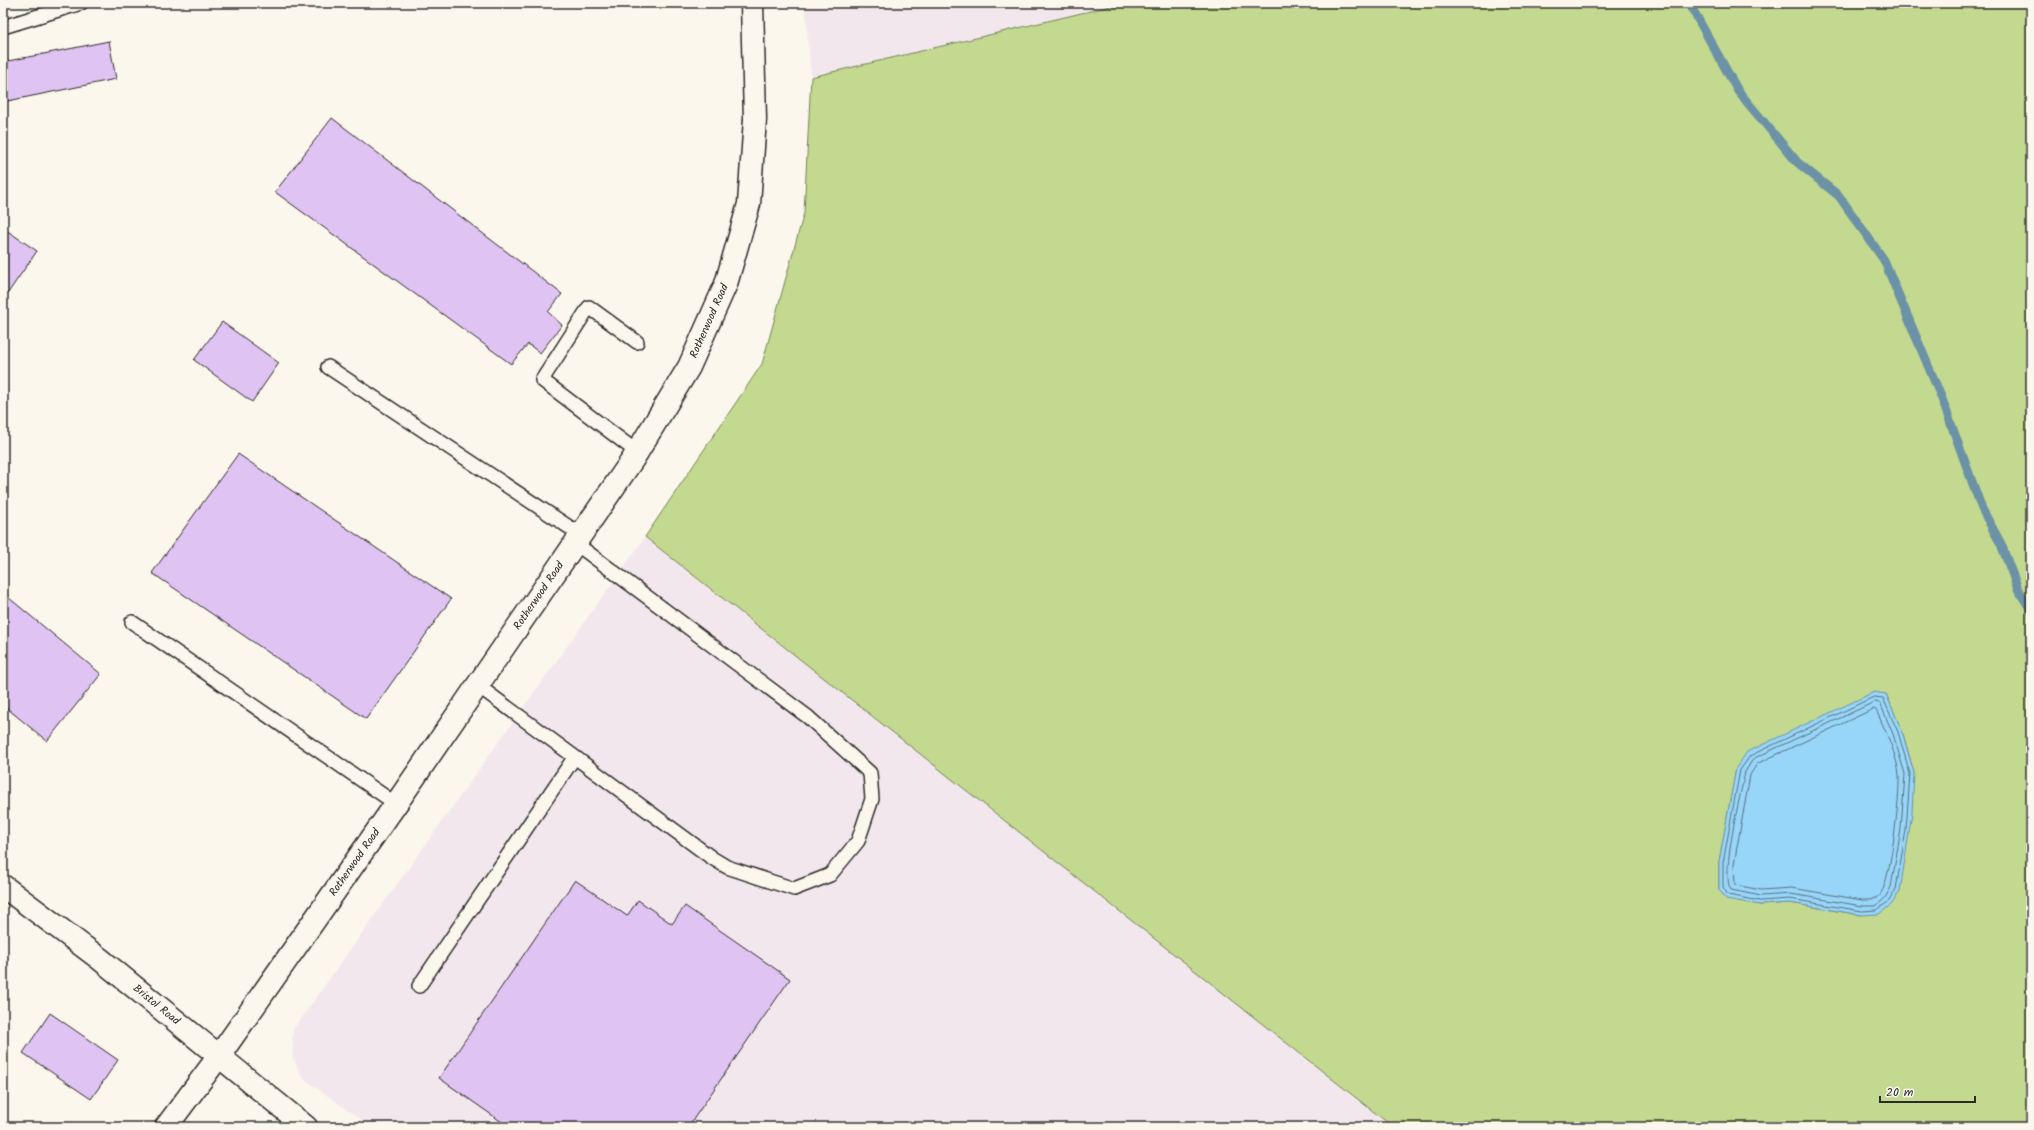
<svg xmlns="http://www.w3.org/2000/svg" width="2034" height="1130" font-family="Kalam,sans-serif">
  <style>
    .built { fill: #f3e7ee }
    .green { fill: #c2d98f; stroke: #76825d; fill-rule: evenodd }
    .water { fill: #98d6f9; stroke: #6c92a7 }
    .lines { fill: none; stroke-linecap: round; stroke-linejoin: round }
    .shore { stroke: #576f7d; stroke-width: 1 }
    .stream { stroke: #6c92a7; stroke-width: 9 }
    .building { fill: #dfc3f2; stroke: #2b2b2b }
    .lane-casing { stroke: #2b2b2b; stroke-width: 16 }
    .street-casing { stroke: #2b2b2b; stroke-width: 25 }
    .lane { stroke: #fbf7ec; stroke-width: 13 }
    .street { stroke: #fbf7ec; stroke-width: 22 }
    .labels { text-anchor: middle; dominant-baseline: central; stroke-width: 3.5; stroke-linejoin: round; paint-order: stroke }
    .street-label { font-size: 11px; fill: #2b2b2b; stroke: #fbf7ec }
  </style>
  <rect width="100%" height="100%" fill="#fbf7ec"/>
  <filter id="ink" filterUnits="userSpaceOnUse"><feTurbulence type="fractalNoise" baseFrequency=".025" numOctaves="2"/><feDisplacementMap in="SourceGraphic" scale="8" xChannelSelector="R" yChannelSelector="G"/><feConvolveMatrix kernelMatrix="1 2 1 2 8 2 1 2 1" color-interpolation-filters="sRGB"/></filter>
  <g filter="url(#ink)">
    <path class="built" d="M 805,3 L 1124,3 L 811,77 Z
      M 645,537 L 1393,1127 L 371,1127 L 303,1078 L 292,1056 L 293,1030 Z"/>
    <path class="green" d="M 1124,3 L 2031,3 L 2031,1127 L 1393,1127 L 645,537 L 762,364 L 804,213 L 811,77 ZM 1886,694 L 1902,731 L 1914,773 L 1861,915 L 1790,903 L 1760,905 L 1719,889 L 1719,862 L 1736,769 Z"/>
    <path class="water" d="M 1874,692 L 1886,694 L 1902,731 L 1914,773 L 1912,813 L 1900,891 L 1892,904 L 1879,914 L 1862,915 L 1790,903 L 1760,905 L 1726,899 L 1719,889 L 1719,862 L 1736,768 L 1747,752 Z"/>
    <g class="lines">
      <path class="shore" d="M 1874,697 L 1883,698 L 1898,732 L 1910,774 L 1906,830 L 1896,889 L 1889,901 L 1877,910 L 1862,911 L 1790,899 L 1760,901 L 1728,895 L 1723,887 L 1723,863 L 1740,770 L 1750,756 Z
        M 1875,702 L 1880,703 L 1893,734 L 1905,774 L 1901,829 L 1891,887 L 1885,898 L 1876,906 L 1862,906 L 1791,894 L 1761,896 L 1731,890 C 1720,876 1741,793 1745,772 L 1753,759 Z
        M 1874,709 L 1876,710 C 1884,727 1898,757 1899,776 C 1900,796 1891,878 1881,893 C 1876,900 1870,900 1862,900 L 1792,888 L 1761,890 L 1735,885 L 1734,864 L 1750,775 L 1757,764 Z"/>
      <path class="stream" d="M 1689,3 L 1738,91 L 1797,162 L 1839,196 L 1884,260 L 1942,399 L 1982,509 L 2001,544 L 2018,589 L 2031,610"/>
    </g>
    <path class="building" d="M 109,41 L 116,79 L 3,102 L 3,62 Z
      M 332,118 L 562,294 L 548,312 L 562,325 L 540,353 L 528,344 L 511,364 L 275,192 Z
      M 3,228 L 37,251 L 3,300 Z
      M 222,322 L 279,363 L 252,402 L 194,360 Z
      M 238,454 L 451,599 L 366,719 L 152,573 Z
      M 3,593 L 101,674 L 47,741 L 3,705 Z
      M 575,880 L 627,916 L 638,900 L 672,924 L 685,906 L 790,979 L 688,1127 L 509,1127 L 439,1078 Z
      M 50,1013 L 118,1060 L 91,1099 L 23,1053 Z
      M 3,1118 L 11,1127 L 3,1127 Z"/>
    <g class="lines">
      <defs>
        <path id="lane" d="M 3,27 L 81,3
          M 328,367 L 581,535
          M 637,452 L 542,380 L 589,307 L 637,342
          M 132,622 L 396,804
          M 477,685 L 712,858 L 727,867 L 794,889 L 830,875 L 858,841 L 872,799 L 870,773 L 808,717 L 575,543
          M 419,986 L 574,758"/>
        <g id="street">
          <path id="s1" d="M 3,886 L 100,959 L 306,1127"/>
          <path id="s2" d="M 166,1127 L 219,1056 L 396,804 L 633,459 L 689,367 L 726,284 L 749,204 L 755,119 L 752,3"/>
        </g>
      </defs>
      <use href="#lane" class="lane-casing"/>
      <use href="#street" class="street-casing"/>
      <use href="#lane" class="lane"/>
      <use href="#street" class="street"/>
    </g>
  </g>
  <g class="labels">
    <g class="street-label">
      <text stroke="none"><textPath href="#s2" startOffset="973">Rotherwood Road</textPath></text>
      <text stroke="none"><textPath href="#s2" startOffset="649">Rotherwood Road</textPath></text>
      <text stroke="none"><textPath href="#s2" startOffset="325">Rotherwood Road</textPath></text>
      <text stroke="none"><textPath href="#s1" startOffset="194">Bristol Road</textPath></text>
    </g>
  </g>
  <rect width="2034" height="1130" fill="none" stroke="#fbf7ec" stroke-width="16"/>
  <rect x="8" y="8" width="2018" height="1114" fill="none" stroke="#2b2b2b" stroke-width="1.5" filter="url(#ink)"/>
  <path d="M1880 1096v6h95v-6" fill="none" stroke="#2b2b2b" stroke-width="2"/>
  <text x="1886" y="1096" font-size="12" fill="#2b2b2b" stroke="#fbf7ec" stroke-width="3" paint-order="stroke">20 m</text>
</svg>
